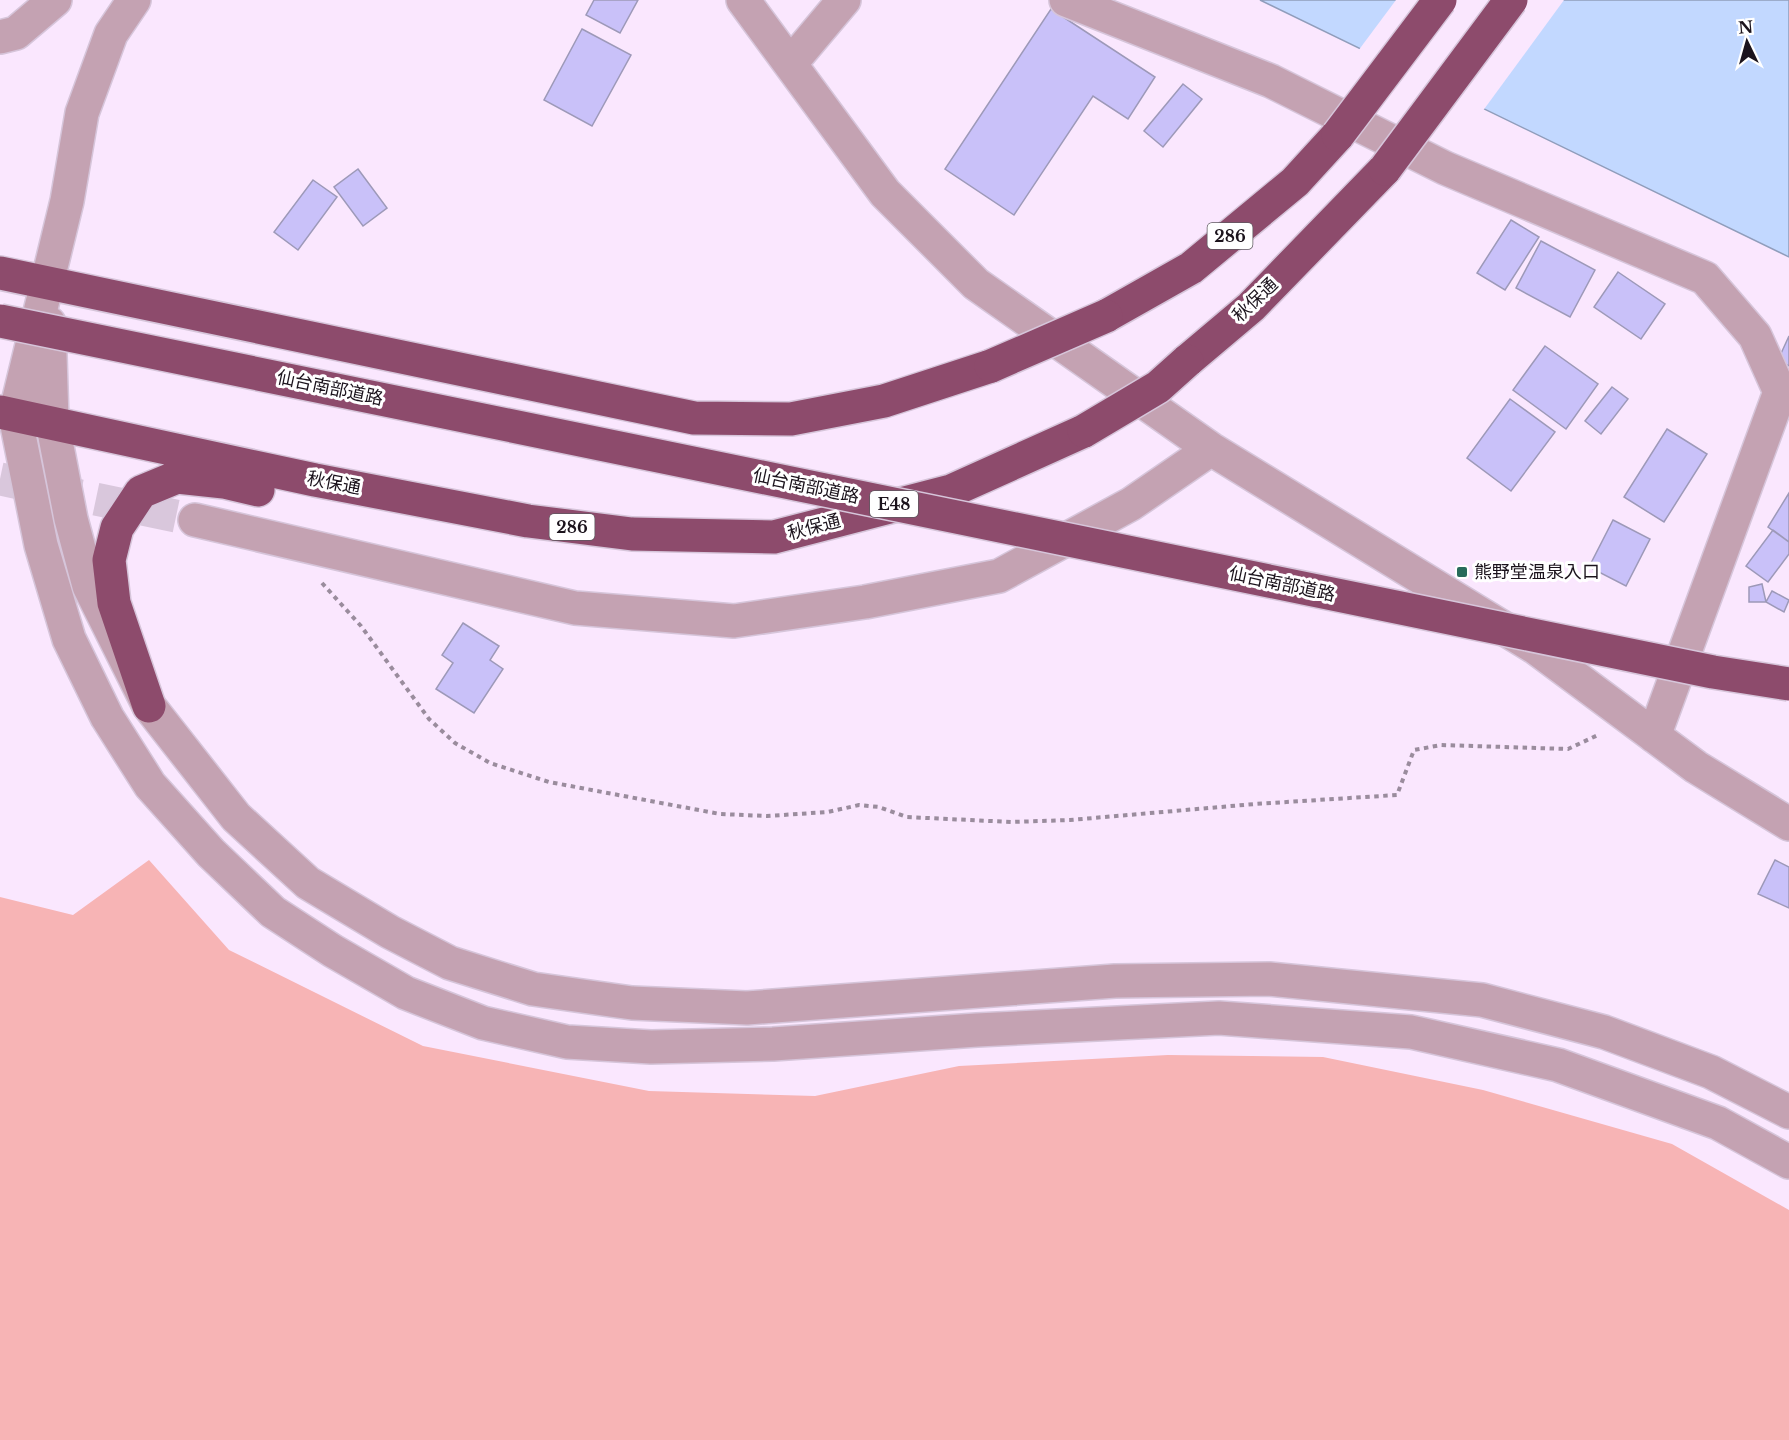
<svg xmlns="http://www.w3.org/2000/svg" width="1789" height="1440" font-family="'Libre Baskerville','Noto Sans JP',serif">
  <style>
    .green { fill: #f7b4b5 }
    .water { fill: #c2d8ff; stroke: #909dbb; stroke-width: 1.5 }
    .pier { fill: #fae7fe }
    .building { fill: #c9c1f9; stroke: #9d99b8; stroke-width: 1.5 }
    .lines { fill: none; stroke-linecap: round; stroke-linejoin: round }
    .minor-tunnel { stroke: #d9c7dc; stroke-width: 33; stroke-dasharray: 33 16; stroke-linecap: butt }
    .minor-casing { stroke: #d6c5da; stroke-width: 36 }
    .highway-casing { stroke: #d6c5da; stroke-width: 36 }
    .path { stroke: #9a8c9d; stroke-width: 4; stroke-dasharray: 4.5 4.5; stroke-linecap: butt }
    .minor { stroke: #c4a2b2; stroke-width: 33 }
    .highway { stroke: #8d4b6c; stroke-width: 33 }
    .highway-bridge-casing { stroke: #d6c5da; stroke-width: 36; stroke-linecap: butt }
    .highway-bridge { stroke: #8d4b6c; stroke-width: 33 }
    .poi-dot { fill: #286b5b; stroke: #fff; stroke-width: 2 }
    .labels { text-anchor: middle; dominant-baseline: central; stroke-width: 6; stroke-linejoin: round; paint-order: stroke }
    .shield { fill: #fff; stroke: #5f5a60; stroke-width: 1.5 }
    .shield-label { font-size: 16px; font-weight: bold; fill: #1b131c }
    .street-label { font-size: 18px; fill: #1b131c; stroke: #fff }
    .poi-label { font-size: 18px; fill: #1b131c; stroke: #fff; text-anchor: start }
  </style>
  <rect width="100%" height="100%" fill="#fae7fe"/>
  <path class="green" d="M 149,860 L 229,950 L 423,1046 L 649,1091 L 815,1096 L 959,1066 L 1168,1055 L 1323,1057 L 1483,1090 L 1672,1144 L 1789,1210 L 1789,1440 L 0,1440 L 0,897 L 73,915 Z"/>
  <path class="water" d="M 1260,0 L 1789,0 L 1789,257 Z"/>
  <path class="pier" d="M 1396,0 L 1564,0 L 1482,112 L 1358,51 Z"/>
  <path class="building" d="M 594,0 L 638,0 L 620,33 L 586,15 Z
    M 1051,9 L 1155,77 L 1128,119 L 1093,96 L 1014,215 L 945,169 Z
    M 582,29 L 631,55 L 592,126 L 544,100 Z
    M 1183,84 L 1202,99 L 1163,147 L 1144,131 Z
    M 358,169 L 387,208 L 363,226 L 334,187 Z
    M 313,180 L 337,197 L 298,250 L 274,232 Z
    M 1511,220 L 1539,237 L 1505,290 L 1477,273 Z
    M 1541,241 L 1595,270 L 1570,317 L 1516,288 Z
    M 1618,272 L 1665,304 L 1641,339 L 1594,307 Z
    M 1789,336 L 1789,366 L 1778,360 Z
    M 1545,346 L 1598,384 L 1566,429 L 1513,390 Z
    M 1612,387 L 1628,399 L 1601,434 L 1585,421 Z
    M 1510,399 L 1555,432 L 1511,491 L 1467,458 Z
    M 1667,429 L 1707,454 L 1664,522 L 1624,497 Z
    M 1789,493 L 1789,542 L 1768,527 Z
    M 1613,520 L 1650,539 L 1626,586 L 1589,567 Z
    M 1773,530 L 1789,542 L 1789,554 L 1768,582 L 1746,566 Z
    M 1762,584 L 1766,602 L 1749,602 L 1749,587 Z
    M 1772,591 L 1789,600 L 1784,612 L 1766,602 Z
    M 463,623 L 499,646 L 490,660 L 503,669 L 474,713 L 436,689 L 453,663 L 442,655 Z
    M 1775,860 L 1789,867 L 1789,908 L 1758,894 Z"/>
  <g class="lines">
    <path class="minor-tunnel" d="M 0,479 L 195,520"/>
    <defs>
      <path id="minor" d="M 134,0 L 111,34 L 82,113 L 67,201 L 15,415 L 41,545 L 69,639 L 107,717 L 150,785 L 211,853 L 273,912 L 333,951 L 406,993 L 483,1023 L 567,1042 L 651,1047 L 773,1044 L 977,1030 L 1219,1018 L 1411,1032 L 1558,1065 L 1718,1123 L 1789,1162
        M 743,0 L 885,193 L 976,284 L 1211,449 L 1536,648 L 1696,767 L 1789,824
        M 1066,0 L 1271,81 L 1445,168 L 1705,278 L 1755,336 L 1780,392 L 1654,736
        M 0,37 L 16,33 L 55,0
        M 791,63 L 844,0
        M 49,323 L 52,421 L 71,519 L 89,586 L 149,706 L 236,817 L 308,883 L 390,932 L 450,963 L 533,989 L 632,1003 L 747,1008 L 1115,981 L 1269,979 L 1482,1000 L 1604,1032 L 1711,1072 L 1789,1112
        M 195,520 L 575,608 L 734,621 L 865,602 L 999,576 L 1131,504 L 1211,449"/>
      <path id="highway" d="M 0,273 L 694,418 L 791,419 L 884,401 L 991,366
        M 1106,316 L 1191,268 L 1295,182 L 1338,135
        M 1187,361 L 1251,307 L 1385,169
        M 0,412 L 315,480 L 528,521 L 632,534 L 774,537 L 951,491 L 1084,431
        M 149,706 L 114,603 L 109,560 L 117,528 L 141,492 L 177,477 L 224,482 L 258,490"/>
    </defs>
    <use href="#minor" class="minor-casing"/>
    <use href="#highway" class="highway-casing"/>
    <path class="path" d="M 322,583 L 361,626 L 429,719 L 455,743 L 490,763 L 549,782 L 720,814 L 767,816 L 828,812 L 859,805 L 879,807 L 907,817 L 1011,822 L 1070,820 L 1255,804 L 1397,795 L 1414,750 L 1441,745 L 1568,749 L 1598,735"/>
    <use href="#minor" class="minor"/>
    <use href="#highway" class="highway"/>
    <defs>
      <path id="highway-bridge" d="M 1338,135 L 1440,0
        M 1385,169 L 1511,0
        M 0,321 L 1713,672 L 1789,684
        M 991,366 L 1106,316
        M 1084,431 L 1158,387 L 1187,361"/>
    </defs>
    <use href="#highway-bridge" class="highway-bridge-casing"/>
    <use href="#highway-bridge" class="highway-bridge"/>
  </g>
  <rect class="poi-dot" x="1456" y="566" width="12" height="12" rx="3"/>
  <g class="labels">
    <g class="shield">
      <rect x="1207.5" y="223" width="45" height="26" rx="4.5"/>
      <rect x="870" y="491" width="48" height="26" rx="4.5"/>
      <rect x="549.5" y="514" width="45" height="26" rx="4.5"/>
    </g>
    <g class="shield-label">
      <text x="1230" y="236">286</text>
      <text x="894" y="504">E48</text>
      <text x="572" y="527">286</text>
    </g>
    <g class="street-label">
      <text transform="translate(1255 300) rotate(-44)">秋保通</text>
      <text transform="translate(330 388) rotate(12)">仙台南部道路</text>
      <text transform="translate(334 483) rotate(11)">秋保通</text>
      <text transform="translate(806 486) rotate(12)">仙台南部道路</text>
      <text transform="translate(814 527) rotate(-15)">秋保通</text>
      <text transform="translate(1282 584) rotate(12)">仙台南部道路</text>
    </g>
    <g class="poi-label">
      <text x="1474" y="572">熊野堂温泉入口</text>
    </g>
  </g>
  <g transform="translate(1747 42) rotate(355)" stroke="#ffffff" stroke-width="4.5" paint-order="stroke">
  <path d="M0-4.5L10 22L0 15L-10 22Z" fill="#1b131c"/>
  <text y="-9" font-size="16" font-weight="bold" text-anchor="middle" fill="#1b131c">N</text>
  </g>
</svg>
